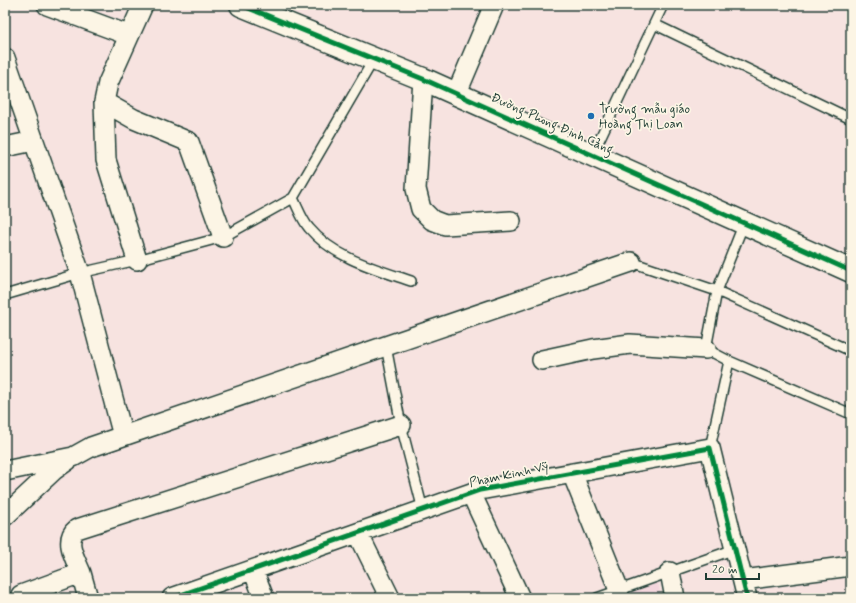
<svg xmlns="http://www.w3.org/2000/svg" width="856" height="603" font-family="Mynerve,sans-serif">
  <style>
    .built { fill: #f4d6dd }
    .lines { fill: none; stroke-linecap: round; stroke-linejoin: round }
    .service-casing { stroke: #1f3d34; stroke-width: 12 }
    .minor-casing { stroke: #1f3d34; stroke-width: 22 }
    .tertiary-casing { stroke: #1f3d34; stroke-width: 25 }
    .service { stroke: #fcf5e5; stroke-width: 9 }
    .minor { stroke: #fcf5e5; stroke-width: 19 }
    .tertiary { stroke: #fcf5e5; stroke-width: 22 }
    .cycleway-casing { stroke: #fcf5e5; stroke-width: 8 }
    .cycleway { stroke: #00873e; stroke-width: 5 }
    .poi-dot { fill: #1f6fb2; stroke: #fcf5e5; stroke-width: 1.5 }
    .labels { text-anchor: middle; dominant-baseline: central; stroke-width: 3.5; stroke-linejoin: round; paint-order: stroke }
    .poi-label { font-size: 13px; fill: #1f3d34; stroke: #fcf5e5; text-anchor: start }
    .street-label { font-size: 13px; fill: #1f3d34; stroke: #fcf5e5 }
  </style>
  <rect width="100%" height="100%" fill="#f7e3e0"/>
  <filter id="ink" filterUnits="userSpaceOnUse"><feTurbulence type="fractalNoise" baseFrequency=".025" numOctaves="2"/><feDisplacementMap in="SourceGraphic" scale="8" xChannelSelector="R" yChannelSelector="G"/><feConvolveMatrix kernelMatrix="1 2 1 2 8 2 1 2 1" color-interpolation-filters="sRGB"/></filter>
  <g filter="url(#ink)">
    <path class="built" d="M 658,583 L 661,598 L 617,598 Z"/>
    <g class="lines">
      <defs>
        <path id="service" d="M 654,24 L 851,119
          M 593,153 L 663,5
          M 293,198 C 298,208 302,220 309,228 C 334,258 376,269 411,281
          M 744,223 L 717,291 L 706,349 L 729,361 L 851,414
          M 631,262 L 717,291 L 851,351
          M 5,295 L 80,273 L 137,260 L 223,237 L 293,198 L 374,59
          M 386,346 L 401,425 L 423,510
          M 710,448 L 729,361
          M 597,598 L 735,549"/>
        <path id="minor" d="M 47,5 L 128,35
          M 5,58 L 80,273 L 123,436
          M 423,79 L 416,189 L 421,209 L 432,220 L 445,225 L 511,221
          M 456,95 L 494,5
          M 104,102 L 134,119 L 189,142 L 223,237
          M 5,147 L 34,141
          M 137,260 L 106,160 L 104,102 L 108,83 L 143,5
          M 542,360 L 593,349 L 630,344 L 706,349
          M 5,471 L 73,457 L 91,447 L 631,262
          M 572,473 L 619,590
          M 471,493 L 520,598
          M 5,516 L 54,470 L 68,460
          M 358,533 L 390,598
          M 253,570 L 264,598
          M 670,572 L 675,598
          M 81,573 L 88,598
          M 743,580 L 851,566
          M 21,595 L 81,573 C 76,560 63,540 77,529 L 401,425
          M 172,598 L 480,490 L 710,448 L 747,598"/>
        <path id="tertiary" d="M 241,5 L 423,79 L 851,271"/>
      </defs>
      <use href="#service" class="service-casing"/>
      <use href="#minor" class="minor-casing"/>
      <use href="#tertiary" class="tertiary-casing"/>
      <use href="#service" class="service"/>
      <use href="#minor" class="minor"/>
      <use href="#tertiary" class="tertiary"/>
      <defs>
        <path id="cycleway" d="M 241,5 L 423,79 L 851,271
          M 172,598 L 480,490 L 710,448 L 747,598"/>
      </defs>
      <use href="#cycleway" class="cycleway-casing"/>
      <use href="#cycleway" class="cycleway"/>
    </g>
  </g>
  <circle class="poi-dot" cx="591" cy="116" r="4"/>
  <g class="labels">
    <g class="poi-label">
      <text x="599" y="109">Trường mẫu giáo<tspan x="599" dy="15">Hoàng Thị Loan</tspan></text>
    </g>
    <g class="street-label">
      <text transform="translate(552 124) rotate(24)">Đường Phong Định Cảng</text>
      <text transform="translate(509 475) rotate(-12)">Phạm Kinh Vỹ</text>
    </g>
  </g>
  <rect width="856" height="603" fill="none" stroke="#fcf5e5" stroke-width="20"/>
  <rect x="10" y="10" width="836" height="583" fill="none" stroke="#1f3d34" stroke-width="1.5" filter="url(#ink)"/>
  <path d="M706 573v6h53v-6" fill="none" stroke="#1f3d34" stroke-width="2"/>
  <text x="712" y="573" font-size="12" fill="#1f3d34" stroke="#fcf5e5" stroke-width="3" paint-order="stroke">20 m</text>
</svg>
